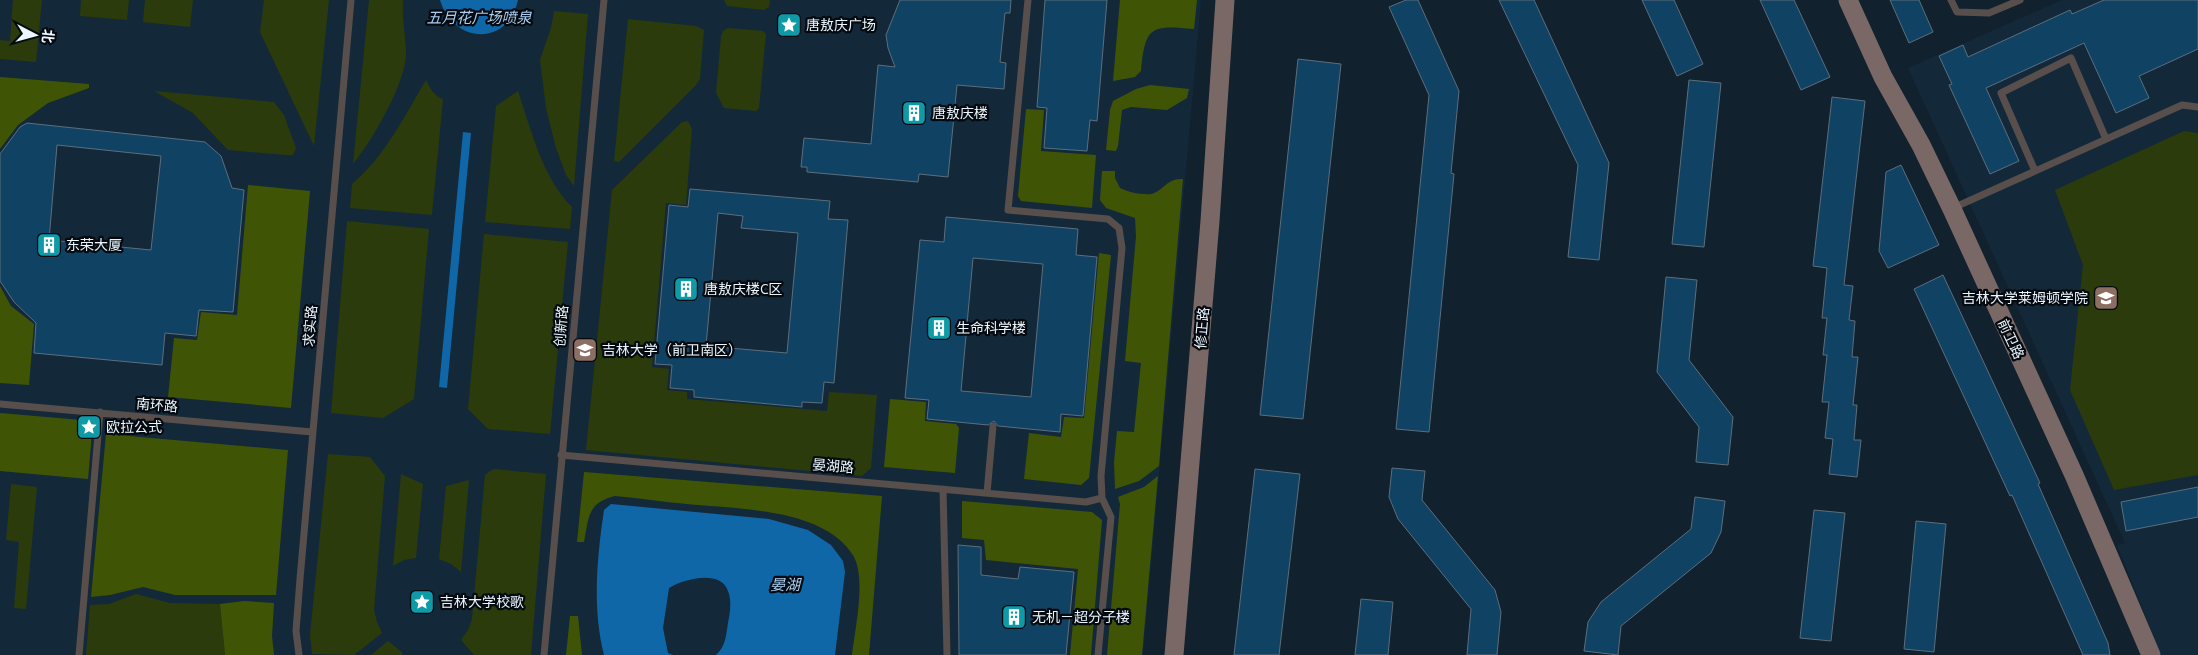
<svg xmlns="http://www.w3.org/2000/svg" width="2198" height="655" font-family="Ubuntu,'Noto Sans SC',sans-serif">
  <style>
    .built { fill: #13293a }
    .green { fill: #2c3b0b }
    .forest { fill: #3f5505 }
    .water { fill: #1067a7 }
    .building { fill: #104263; stroke: #5c6e7d; fill-rule: evenodd }
    .lines { fill: none; stroke-linecap: round; stroke-linejoin: round }
    .lane { stroke: #584e4c; stroke-width: 7 }
    .secondary { stroke: #796865; stroke-width: 19 }
    .labels { text-anchor: middle; dominant-baseline: central; stroke-width: 4.5; stroke-linejoin: round; paint-order: stroke }
    .poi-label { font-size: 14px; fill: #ebf6fe; stroke: #040a0f; text-anchor: start }
    .street-label { font-size: 14px; fill: #ebf6fe; stroke: #040a0f }
    .water-label { font-size: 15px; font-style: italic; fill: #aacef1; stroke: #040a0f }
  </style>
  <rect width="100%" height="100%" fill="#11212d"/>
  <path class="built" d="M 0,0 L 1201,0 L 1143,655 L 0,655 Z
    M 2062,0 L 2198,0 L 2198,655 L 2161,655 L 2117,545 L 2125,543 L 1908,68 Z"/>
  <path class="green" d="M 13,0 L 42,0 L 36,62 L 0,59 L 0,40 L 10,41 Z
    M 81,0 L 129,0 L 127,20 L 80,16 Z
    M 145,0 L 193,0 L 190,27 L 143,22 Z
    M 264,0 L 329,0 L 314,146 L 260,32 Z
    M 369,0 L 403,0 C 402,17 405,33 406,50 C 408,80 372,141 353,164 Z
    M 724,0 L 770,0 L 769,7 L 764,10 L 727,6 Z
    M 554,11 L 588,14 L 574,186 L 566,175 L 556,148 L 546,108 L 540,60 L 551,28 Z
    M 628,19 L 696,26 L 704,30 L 700,79 L 695,86 L 619,162 L 614,161 Z
    M 728,28 L 763,31 L 766,34 L 759,108 L 756,111 L 724,108 L 716,93 L 721,36 L 723,31 Z
    M 426,80 C 430,88 434,96 443,99 L 432,215 L 350,208 L 352,184 C 386,155 404,117 426,80 Z
    M 154,91 L 274,102 L 284,115 L 296,148 L 293,155 L 286,155 L 228,150 L 193,113 Z
    M 518,91 C 531,129 542,177 572,207 L 570,229 L 485,222 L 496,106 Z
    M 688,121 L 692,129 L 686,205 L 666,203 L 652,367 L 669,369 L 667,390 L 687,392 L 687,399 L 827,411 L 829,392 L 877,395 L 871,468 L 862,476 L 586,450 L 612,190 L 682,122 Z
    M 2184,131 L 2198,133 L 2198,475 L 2114,490 L 2070,390 L 2083,265 L 2055,190 Z
    M 347,221 L 429,229 L 414,399 L 383,418 L 331,413 Z
    M 484,234 L 568,242 L 550,434 L 488,429 L 468,409 Z
    M 328,454 L 370,457 L 385,476 L 374,610 L 377,622 L 382,633 L 354,655 L 312,654 L 310,635 Z
    M 493,469 L 546,474 L 531,655 L 474,655 L 461,640 L 468,630 L 472,619 L 485,475 Z
    M 401,474 L 423,484 L 416,558 L 404,560 L 393,566 Z
    M 469,480 L 461,572 L 451,564 L 439,559 L 446,486 Z
    M 11,484 L 37,487 L 26,609 L 14,608 L 19,542 L 6,540 Z
    M 136,594 L 170,603 L 220,604 L 225,655 L 86,655 L 90,605 L 109,604 Z
    M 388,641 L 402,652 L 402,655 L 371,655 Z"/>
  <path class="forest" d="M 1120,0 L 1197,0 L 1194,29 C 1151,25 1145,26 1141,71 L 1135,77 L 1113,81 Z
    M 0,77 L 89,84 L 89,88 L 48,103 L 18,125 L 0,149 Z
    M 1150,85 L 1189,89 L 1187,98 L 1167,110 L 1131,107 L 1122,110 L 1118,146 L 1116,151 L 1106,150 L 1110,110 L 1113,101 L 1136,89 Z
    M 1026,109 L 1044,110 L 1041,151 L 1096,155 L 1092,208 L 1021,201 L 1018,196 Z
    M 1102,171 L 1115,171 L 1115,178 L 1120,188 C 1128,192 1141,195 1151,194 C 1164,191 1166,178 1183,179 L 1159,466 L 1139,481 L 1115,489 L 1114,462 L 1117,431 L 1134,432 L 1141,363 L 1125,361 L 1136,236 L 1135,218 L 1106,208 L 1100,200 Z
    M 248,185 L 310,191 L 291,408 L 168,397 L 174,338 L 197,340 L 201,312 L 237,315 Z
    M 1099,253 L 1111,255 L 1089,478 L 1081,485 L 1024,479 L 1029,433 L 1061,437 L 1064,417 L 1084,418 Z
    M 0,286 L 11,306 L 34,324 L 29,385 L 0,383 Z
    M 890,399 L 926,402 L 925,421 L 956,424 L 959,428 L 955,473 L 884,467 Z
    M 0,413 L 93,421 L 88,479 L 0,471 Z
    M 106,434 L 288,450 L 276,595 L 175,595 L 143,587 L 110,595 L 91,597 Z
    M 584,472 L 882,496 L 869,655 L 852,655 C 855,630 866,579 854,557 C 826,508 737,509 687,504 C 663,502 639,498 615,496 C 587,503 589,517 584,542 L 577,542 Z
    M 1158,476 L 1142,655 L 1107,655 L 1120,504 L 1118,497 L 1144,487 Z
    M 962,501 L 1092,512 L 1102,520 L 1091,655 L 1070,655 L 1078,569 L 986,560 L 984,540 L 962,538 Z
    M 244,601 L 274,603 L 272,636 L 274,655 L 225,655 L 220,604 Z
    M 570,616 L 578,616 L 582,655 L 566,655 Z"/>
  <path class="water" d="M 440,0 L 518,0 C 508,47 453,44 440,0 Z
    M 463,132 L 471,133 L 447,388 L 439,387 Z
    M 611,504 L 769,519 L 808,530 L 831,545 L 843,561 L 845,572 L 835,655 L 716,655 C 726,646 726,635 728,623 C 730,613 732,601 728,591 C 721,569 683,579 669,588 L 663,628 L 668,653 L 673,655 L 604,655 C 592,608 597,558 604,510 Z"/>
  <path class="building" d="M 900,0 L 1011,0 L 1010,13 L 1005,13 L 1000,62 L 1006,63 L 1004,89 L 957,85 L 948,177 L 919,174 L 918,182 L 807,172 L 807,167 L 801,167 L 804,138 L 871,144 L 878,65 L 895,67 L 888,48 L 886,35 Z
    M 1045,0 L 1107,0 L 1097,121 L 1090,120 L 1087,151 L 1044,148 L 1047,108 L 1037,107 Z
    M 1406,0 L 1418,0 L 1459,91 L 1451,173 L 1454,174 L 1429,432 L 1396,429 L 1429,95 L 1389,7 Z
    M 1499,0 L 1534,0 L 1609,163 L 1599,260 L 1568,257 L 1578,165 Z
    M 1642,0 L 1674,0 L 1703,64 L 1677,76 Z
    M 1760,0 L 1794,0 L 1830,77 L 1801,90 Z
    M 1890,0 L 1919,0 L 1933,32 L 1909,43 Z
    M 2104,0 L 2198,0 L 2198,49 L 2139,76 L 2149,98 L 2116,113 L 2084,43 L 1986,88 L 2019,161 L 1990,174 L 1949,85 L 1952,84 L 1939,56 L 1963,45 L 1968,57 L 2070,10 L 2072,14 Z
    M 1298,59 L 1341,64 L 1303,419 L 1260,415 Z
    M 1689,80 L 1721,83 L 1704,247 L 1672,244 Z
    M 1832,97 L 1865,101 L 1844,285 L 1853,286 L 1849,320 L 1855,321 L 1852,357 L 1858,357 L 1853,405 L 1857,405 L 1854,440 L 1861,440 L 1857,477 L 1829,474 L 1833,439 L 1825,438 L 1829,402 L 1822,402 L 1827,355 L 1823,355 L 1827,318 L 1822,318 L 1827,268 L 1813,266 Z
    M 27,123 L 205,142 L 221,156 L 232,188 L 244,190 L 233,312 L 199,310 L 196,336 L 165,333 L 162,365 L 34,353 L 36,323 L 14,302 L 0,281 L 0,154 L 20,127 ZM 57,145 L 161,156 L 151,250 L 49,240 Z
    M 1901,165 L 1939,245 L 1888,268 L 1879,251 L 1886,172 Z
    M 690,189 L 830,201 L 828,219 L 848,220 L 834,383 L 824,382 L 822,403 L 802,402 L 802,407 L 694,397 L 694,390 L 670,388 L 672,365 L 655,364 L 669,205 L 688,207 ZM 718,213 L 743,216 L 741,228 L 798,233 L 787,353 L 706,346 Z
    M 946,217 L 1078,229 L 1076,255 L 1097,257 L 1083,416 L 1061,414 L 1060,432 L 998,426 L 994,421 L 988,425 L 927,419 L 929,400 L 905,398 L 920,240 L 944,242 ZM 973,258 L 1043,264 L 1031,397 L 961,391 Z
    M 1943,275 L 2040,483 L 2038,484 L 2108,643 L 2110,655 L 2083,655 L 2012,495 L 2010,496 L 1914,289 Z
    M 1666,277 L 1697,280 L 1689,360 L 1733,417 L 1728,465 L 1696,462 L 1699,427 L 1657,372 Z
    M 1392,468 L 1425,471 L 1422,500 L 1495,590 L 1501,612 L 1497,655 L 1467,655 L 1471,609 L 1398,519 L 1389,497 Z
    M 1255,469 L 1300,474 L 1279,655 L 1234,655 Z
    M 2198,487 L 2198,517 L 2126,531 L 2121,502 Z
    M 1695,497 L 1725,501 L 1721,532 L 1711,553 L 1621,626 L 1618,655 L 1584,651 L 1588,622 L 1601,602 L 1691,529 Z
    M 1814,510 L 1845,513 L 1831,641 L 1800,638 Z
    M 1916,521 L 1946,524 L 1934,652 L 1904,649 Z
    M 958,545 L 981,547 L 981,575 L 1018,579 L 1020,567 L 1074,572 L 1066,655 L 959,655 Z
    M 1361,599 L 1393,602 L 1388,655 L 1355,655 Z"/>
  <g class="lines">
    <path class="lane" d="M 1028,0 L 1008,210 L 1108,219 L 1119,228 L 1122,248 L 1101,476 L 1102,498 L 1111,517 L 1098,655
      M 1951,0 L 1957,12 L 1989,13 L 2020,0
      M 2035,171 L 2001,93 L 2071,58 L 2106,139
      M 1953,208 L 2182,105 L 2198,107
      M 0,404 L 312,432
      M 561,455 L 1086,502 L 1102,498
      M 943,489 L 947,655
      M 987,493 L 993,426
      M 79,655 L 100,412
      M 299,655 L 296,631 L 300,579 L 351,0
      M 544,655 L 604,0"/>
    <path class="secondary" d="M 1848,0 L 1883,77 L 1921,145 L 1952,209 L 2074,475 L 2151,655
      M 1174,655 L 1210,221 L 1225,0"/>
  </g>
  <defs>
    <symbol id="sight-square" viewBox="-11 -11 22 22"><rect x="-9" y="-9" width="18" height="18" rx="4" fill="#0f9aa8" stroke="#040a0f"/><path d="M0-6L1.8-2.2L6-1.7L2.9 1.2L3.7 5.4L0 3.3L-3.7 5.4L-2.9 1.2L-6-1.7L-1.8-2.2Z" fill="#fff"/></symbol>
    <symbol id="building-square" viewBox="-11 -11 22 22"><rect x="-9" y="-9" width="18" height="18" rx="4" fill="#0f9aa8" stroke="#040a0f"/><path d="M-4-6H4V6H1V3H-1V6H-4ZM-2.5-4.3h1.7v1.8h-1.7ZM.8-4.3h1.7v1.8H.8ZM-2.5-1h1.7V.8h-1.7ZM.8-1h1.7V.8H.8Z" fill="#fff"/></symbol>
    <symbol id="university-square" viewBox="-11 -11 22 22"><rect x="-9" y="-9" width="18" height="18" rx="4" fill="#8d6e63" stroke="#040a0f"/><path d="M0-5L7-2L0 1L-7-2ZM-4 1L0 2.5L4 1V4Q0 6-4 4Z" fill="#fff"/></symbol>
  </defs>
  <g fill-rule="evenodd">
    <use href="#sight-square" x="775" y="11" width="28" height="28"/>
    <use href="#building-square" x="900" y="99" width="28" height="28"/>
    <use href="#building-square" x="35" y="231" width="28" height="28"/>
    <use href="#building-square" x="672" y="275" width="28" height="28"/>
    <use href="#university-square" x="2092" y="284" width="28" height="28"/>
    <use href="#building-square" x="925" y="314" width="28" height="28"/>
    <use href="#university-square" x="571" y="336" width="28" height="28"/>
    <use href="#sight-square" x="75" y="413" width="28" height="28"/>
    <use href="#sight-square" x="408" y="588" width="28" height="28"/>
    <use href="#building-square" x="1000" y="603" width="28" height="28"/>
  </g>
  <g class="labels">
    <g class="poi-label">
      <text x="806" y="25">唐敖庆广场</text>
      <text x="932" y="113">唐敖庆楼</text>
      <text x="66" y="245">东荣大厦</text>
      <text x="704" y="289">唐敖庆楼C区</text>
      <text x="2088" y="298" text-anchor="end">吉林大学莱姆顿学院</text>
      <text x="956" y="328">生命科学楼</text>
      <text x="602" y="350">吉林大学（前卫南区）</text>
      <text x="106" y="427">欧拉公式</text>
      <text x="440" y="602">吉林大学校歌</text>
      <text x="1032" y="617">无机－超分子楼</text>
    </g>
    <g class="street-label">
      <text transform="translate(310 326) rotate(-85)">求实路</text>
      <text transform="translate(561 326) rotate(-85)">创新路</text>
      <text transform="translate(1202 328) rotate(-85)">修正路</text>
      <text transform="translate(2011 339) rotate(65)">前卫路</text>
      <text transform="translate(157 405) rotate(5)">南环路</text>
      <text transform="translate(833 466) rotate(5)">晏湖路</text>
    </g>
    <g class="water-label">
      <text x="479" y="17">五月花广场喷泉</text>
      <text x="785" y="584">晏湖</text>
    </g>
  </g>
  <g transform="translate(35 35) rotate(96)" stroke="#040a0f" stroke-width="4" paint-order="stroke">
  <path d="M0-4L9 19L0 12L-9 19Z" fill="#ebf6fe"/>
  <text y="-8" font-size="14" font-weight="bold" text-anchor="middle" fill="#ebf6fe">北</text>
  </g>
</svg>
